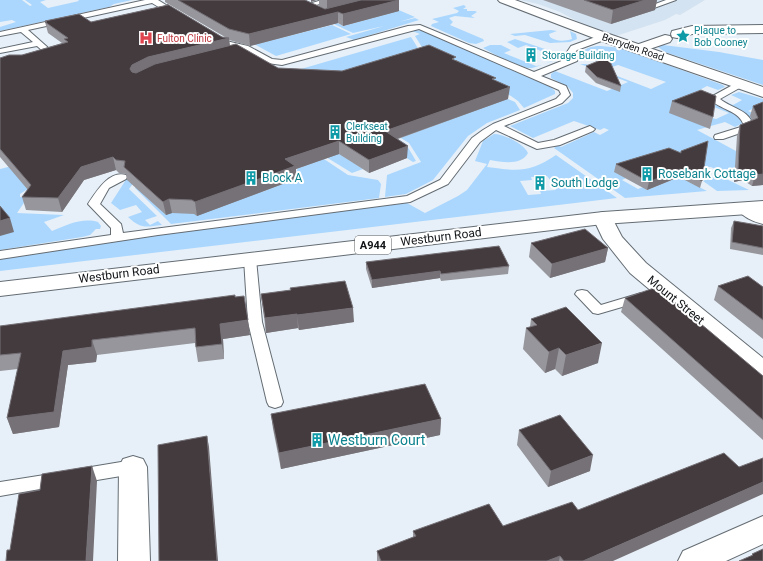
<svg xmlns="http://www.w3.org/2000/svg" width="763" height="561" font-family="Roboto,sans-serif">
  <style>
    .built { fill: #d4e3f1 }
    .green { fill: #abd7fe; fill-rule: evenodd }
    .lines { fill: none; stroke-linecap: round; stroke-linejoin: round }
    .service-casing { stroke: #646c73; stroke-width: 2 }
    .minor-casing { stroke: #646c73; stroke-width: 2 }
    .secondary-casing { stroke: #646c73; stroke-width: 2 }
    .primary-casing { stroke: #646c73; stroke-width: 2 }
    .service { fill: #fff; fill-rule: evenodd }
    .minor { fill: #fff; fill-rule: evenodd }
    .secondary { fill: #fff; fill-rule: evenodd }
    .primary { fill: #fff; fill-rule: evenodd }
    .wall { fill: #96969c }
    .shaded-wall { fill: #757176 }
    .building { fill: #443b3f; stroke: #757176 }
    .labels { text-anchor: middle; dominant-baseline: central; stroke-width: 4; stroke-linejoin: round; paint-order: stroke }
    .far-culture-label { font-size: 10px; fill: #0d838f; stroke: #fff; text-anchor: start }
    .far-health-label { font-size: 10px; fill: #be3a42; stroke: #fff; text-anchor: start }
    .far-street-label { font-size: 10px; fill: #111417; stroke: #fff }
    .shield { fill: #fff; stroke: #585a5d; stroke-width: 1 }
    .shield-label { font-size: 11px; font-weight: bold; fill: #111417 }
    .culture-label { font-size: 12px; fill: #0d838f; stroke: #fff; text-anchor: start }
    .street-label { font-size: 12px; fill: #111417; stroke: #fff }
    .near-culture-label { font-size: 14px; fill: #0d838f; stroke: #fff; text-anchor: start }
  </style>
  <rect width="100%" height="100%" fill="#e7f0f8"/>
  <path class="built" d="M 520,0 L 705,0 L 680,15 L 676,14 L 665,20 L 616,36 L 588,27 L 560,12 L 538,4 Z"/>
  <path class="green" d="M 0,0 L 22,0 L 30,6 L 32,5 L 25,0 L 46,0 L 40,2 L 48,8 L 79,1 L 78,0 L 132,0 L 114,4 L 109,7 L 0,31 L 0,27 L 16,22 L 12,20 L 0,22 Z
    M 249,0 L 256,40 L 261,43 L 332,25 L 351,34 L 276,56 L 176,1 L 162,1 Z
    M 464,5 L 466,7 L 463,9 L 467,9 L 467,11 L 475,11 L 477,12 L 471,16 L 475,18 L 455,16 L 449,18 L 453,22 L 450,25 L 483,39 L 484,41 L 476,44 L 469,43 L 431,26 L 432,24 L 439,22 L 432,19 L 457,13 L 459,11 L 453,8 Z
    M 394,8 L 415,17 L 399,22 L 415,18 L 419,20 L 354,40 L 346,37 L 384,26 L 353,33 L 321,18 L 332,20 L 343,26 L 398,11 Z
    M 414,30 L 425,31 L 551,87 L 555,91 L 555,94 L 524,108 L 518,101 L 511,96 L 425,52 L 415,36 L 420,34 L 412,31 Z
    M 551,30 L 557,31 L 549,34 L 550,37 C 557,42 565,41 572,39 L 570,31 L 576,34 L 577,39 L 570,42 L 550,43 L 525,35 L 515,36 L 510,34 Z
    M 411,37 L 421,53 L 346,79 L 315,76 L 301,69 Z
    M 515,39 L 554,52 L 552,53 L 561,58 L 544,64 L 559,58 L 526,45 L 518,48 L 507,42 Z
    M 490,45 L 501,45 L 511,50 L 504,53 L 536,66 L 542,65 L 532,68 L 527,68 L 503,59 L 483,48 Z
    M 663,45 L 719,52 L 763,60 L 763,85 L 665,52 L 658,47 Z
    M 601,46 L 621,48 L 723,85 L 725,87 L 718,90 L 707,86 L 694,93 L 707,97 L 709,117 L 716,119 L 729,113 L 714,107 L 716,106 L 713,105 L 715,104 L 741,117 L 743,123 L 735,127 L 725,122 L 697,130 L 736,151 L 763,168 L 730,174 L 728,172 L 723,173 L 711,167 L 620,169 L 614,171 L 626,178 L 622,180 L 638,189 L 643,187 L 647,190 L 679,177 L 707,191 L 625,198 L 554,148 L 557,145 L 561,147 L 594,132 L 600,135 L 609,130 L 604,128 L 600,130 L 574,121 L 533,138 L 510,126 L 568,103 L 573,98 L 573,93 L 568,87 L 551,78 L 551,74 L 555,71 L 607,91 L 628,82 L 580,64 L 586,64 L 651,89 L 666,82 L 618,65 L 612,67 L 590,59 L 582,53 C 585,47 594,46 601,46 Z
    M 739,92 L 763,99 L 763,104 L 748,111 L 755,114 L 757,125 L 721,100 L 733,105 L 742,100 L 731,95 Z
    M 508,99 L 515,102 L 520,110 L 487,123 L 468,136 L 433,180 L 406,194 L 385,197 L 387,175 L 421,162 L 409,143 L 396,135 L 393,136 L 406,144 L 416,161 L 413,162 L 379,141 L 380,140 L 363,132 L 365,131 L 349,124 L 356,122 L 359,124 L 375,125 L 377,118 L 374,116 L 384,113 L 396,120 L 389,123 L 399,121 L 418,131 L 459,116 L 457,115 Z
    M 494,134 C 504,134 524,144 528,153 C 521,166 502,162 490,160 L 487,167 C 517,171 530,173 556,155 L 617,198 L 0,271 L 0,259 L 158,234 L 407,203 L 425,213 L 458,196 L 467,190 L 487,164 L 475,161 L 483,141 ZM 547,176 L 550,180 L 556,180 L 560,186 L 554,186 L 556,190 L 540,191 L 541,194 L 528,195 L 520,181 L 532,180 L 531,177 Z
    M 337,152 L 363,169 L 352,173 L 326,157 Z
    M 324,159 L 348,175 L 378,180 L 381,184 L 379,198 L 171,224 L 135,188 L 145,173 L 172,213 L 260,191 L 262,192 L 290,180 L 292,181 L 296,179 L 294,177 L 298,168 Z
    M 12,166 L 34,190 L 26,190 L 20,194 L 20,197 L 28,197 L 17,213 L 64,215 L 44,222 L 52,231 C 66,225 83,217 98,222 L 101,226 L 100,229 L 96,229 L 90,235 L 82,237 L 0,250 L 0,169 Z
    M 142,171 L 129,189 L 157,216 L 145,220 L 150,225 L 158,221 L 162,225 C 145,227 141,229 128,217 L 142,212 L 136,205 L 120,210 L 111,203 L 129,175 Z
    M 718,175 L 749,190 L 717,191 L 703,181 Z"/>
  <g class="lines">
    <defs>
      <path id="service" d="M 145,0 L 158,0 L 182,15 L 181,17 L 175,17 L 152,3 L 28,30 L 54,53 C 51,58 47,59 41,60 L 37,58 L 45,53 L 37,46 L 0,53 L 0,49 L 33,42 L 21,32 L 0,36 L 0,32 Z
        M 322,0 L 333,0 L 306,8 L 302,6 Z
        M 666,0 L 676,0 L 654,8 L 650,6 Z
        M 420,25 L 534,72 L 569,58 L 567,52 L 571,46 L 601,35 L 607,35 L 607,39 L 577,50 L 575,52 L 578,59 L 577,61 L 541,76 L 566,86 L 570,95 L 562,103 L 504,126 L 538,143 L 554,140 L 590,126 L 595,129 L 593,131 L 560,145 L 537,149 L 496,130 L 480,142 L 448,184 L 410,202 L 158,235 L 0,259 L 0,251 L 111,235 L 111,228 L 88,204 C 96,192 109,170 126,175 L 127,177 L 126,179 L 109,188 L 100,204 L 121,224 L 123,233 L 407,196 L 440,180 L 472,138 L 483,130 L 493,124 L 556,99 L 561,94 L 559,90 L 419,29 L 282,65 L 267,63 L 242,50 L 223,45 L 222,43 L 226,41 L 248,46 L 272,59 L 282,60 L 408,26 Z
        M 740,81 L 743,82 L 744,84 L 743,86 L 720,99 C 732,109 749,109 754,127 L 752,129 L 723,139 L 715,139 L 714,137 L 715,135 L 744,126 C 740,110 719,110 709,98 Z
        M 250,255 L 254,256 L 256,259 L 262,322 L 283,402 L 281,406 L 275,408 L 269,406 L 267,402 L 248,322 L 244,259 L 246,256 Z
        M 582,290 L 587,291 L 601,305 L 641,293 L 646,294 L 648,297 L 646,300 L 598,314 L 593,313 L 575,294 L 577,291 Z
        M 133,460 L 139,462 L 142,467 L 139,472 L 133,474 L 79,483 L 73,481 L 70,476 L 73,471 L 79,469 Z
        M 57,473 L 63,475 L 66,480 L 63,485 L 0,496 L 0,482 Z"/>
      <path id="minor" d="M 763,25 L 763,33 L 692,34 L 677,38 L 672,37 L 671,34 L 672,31 L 692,26 Z
        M 665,35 L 670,36 L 672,39 L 670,42 L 638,53 L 633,52 L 631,49 L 633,46 Z
        M 747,203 L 763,210 L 763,224 C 754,222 743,217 737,209 L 740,205 Z
        M 603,212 L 610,214 L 622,237 L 646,263 L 763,358 L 763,380 L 754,377 L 630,273 L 603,239 L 593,218 L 596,214 Z
        M 133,456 L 143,459 L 147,467 L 150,561 L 118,561 L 119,467 L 123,459 Z
        M 763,516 L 763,544 L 726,561 L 678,561 L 683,551 Z"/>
      <path id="secondary" d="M 498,0 L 515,0 L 609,34 L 763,87 L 763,97 L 599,40 L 500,2 Z"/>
      <path id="primary" d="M 763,201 L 763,213 L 603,224 L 0,296 L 0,282 L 603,212 Z"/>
    </defs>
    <use href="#service" class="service-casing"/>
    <use href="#minor" class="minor-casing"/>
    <use href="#secondary" class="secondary-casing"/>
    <use href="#primary" class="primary-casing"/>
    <use href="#service" class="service"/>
    <use href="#minor" class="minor"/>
    <use href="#secondary" class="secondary"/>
    <use href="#primary" class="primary"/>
  </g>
  <path class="wall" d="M 165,0 L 305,0 L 325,9 L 326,9 L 319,6 L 319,0 L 399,0 L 399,11 L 343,26 L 338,23 L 250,46 L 229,40 L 230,45 L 278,68 L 342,71 L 456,60 L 496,81 L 508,99 L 398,139 L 407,158 L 369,173 L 339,154 L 296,169 L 296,179 L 197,216 L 194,214 L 172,213 L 166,215 L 127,180 L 126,174 L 119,173 L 116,170 L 84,180 L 62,212 L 26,210 L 22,197 L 28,190 L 0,157 L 0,58 L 22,55 L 62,43 L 48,33 L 45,22 L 46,22 L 45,21 L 91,22 L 167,5 L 167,4 L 222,37 L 225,37 L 165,2 Z
    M 543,0 L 657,0 L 655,10 L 611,24 Z
    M 586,66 L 621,86 L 620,92 L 596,83 L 585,72 Z
    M 672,101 L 713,117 L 710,129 L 669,113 Z
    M 763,102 L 763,185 L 752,186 L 743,180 L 734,182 L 737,136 L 740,125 L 752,120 L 750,116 L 753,106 Z
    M 669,148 L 702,181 L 700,188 L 679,177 L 647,190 L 614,172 L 616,164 Z
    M 734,221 L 763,226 L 763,255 L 730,249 L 731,228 Z
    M 531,243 L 608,248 L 605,262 L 550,278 L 529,257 Z
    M 366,262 L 509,266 L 508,274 L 441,281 L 440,278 L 372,288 L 366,269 Z
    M 718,286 L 763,287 L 763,339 L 714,300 Z
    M 290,288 L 354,322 L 299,330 L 298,328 L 266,333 L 261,294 L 291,290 Z
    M 235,297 L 250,335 L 223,339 L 224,359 L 198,362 L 195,343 L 97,355 L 96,362 L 68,365 L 59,427 L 13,434 L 7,418 L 18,369 L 0,371 L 0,326 Z
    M 625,298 L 763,376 L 763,440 L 621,312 Z
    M 531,319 L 598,363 L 562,376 L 555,369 L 545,373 L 523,349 L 526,328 L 530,327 Z
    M 271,414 L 441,419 L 440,435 L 281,469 L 273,429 Z
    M 519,430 L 590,471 L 548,487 L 517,445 Z
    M 503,526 L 613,561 L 377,561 L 377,551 L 413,537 L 413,531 Z"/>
  <path class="shaded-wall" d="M 311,0 L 317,0 L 311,2 Z
    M 327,0 L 365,0 L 327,9 Z
    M 399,0 L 399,11 L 343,26 L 343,14 Z
    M 636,0 L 657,0 L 655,10 L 611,24 L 613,10 Z
    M 338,12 L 338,23 L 250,46 L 249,34 Z
    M 229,38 L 230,49 L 134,77 L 130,69 L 132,65 L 148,57 Z
    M 510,87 L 508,99 L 385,143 L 385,131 Z
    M 339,141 L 339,154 L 296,169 L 296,179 L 197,216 L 195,202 L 285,159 Z
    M 408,146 L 407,158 L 369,173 L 369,160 Z
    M 113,157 L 116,170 L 84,180 L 62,212 L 58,198 L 81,167 Z
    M 680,169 L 679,177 L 647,190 L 649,182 Z
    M 746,169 L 743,180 L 734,182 L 738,171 Z
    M 763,174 L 763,185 L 752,186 L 755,175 Z
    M 169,199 L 172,213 L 166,215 L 163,202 Z
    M 10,218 L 14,232 L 0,236 L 0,221 Z
    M 608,248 L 605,262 L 550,278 L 552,264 Z
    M 440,271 L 440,278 L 372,288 L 372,280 Z
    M 353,308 L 354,322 L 299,330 L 297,315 Z
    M 297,314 L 298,328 L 266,333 L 265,318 Z
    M 248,320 L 250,335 L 223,339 L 224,359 L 222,344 L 220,324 Z
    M 92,340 L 97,355 L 96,362 L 68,365 L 59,427 L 13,434 L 7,418 L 63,351 Z
    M 602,343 L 598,363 L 562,376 L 566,355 Z
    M 559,348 L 555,369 L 545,373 L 549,352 Z
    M 441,419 L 440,435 L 281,469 L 279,453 Z
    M 207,436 L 209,447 L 218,561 L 217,561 Z
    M 593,455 L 590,471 L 548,487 L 551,471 Z
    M 92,466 L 97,481 L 93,561 L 86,561 Z
    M 763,482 L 763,494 L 613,561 L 583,561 Z
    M 560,556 L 559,561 L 547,561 Z"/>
  <path class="building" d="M 178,0 L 305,0 L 325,9 L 361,0 L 399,0 L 343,14 L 338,12 L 249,34 L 229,29 Z
    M 584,0 L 645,0 L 613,10 Z
    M 167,4 L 222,37 L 229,38 L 148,57 L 132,65 L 130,69 L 132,72 L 136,73 L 155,64 L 236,44 L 278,68 L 342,71 L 429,45 L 456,57 L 452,59 L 496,78 L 492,79 L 510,87 L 385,131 L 408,146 L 369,160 L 339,141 L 285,159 L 295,166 L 195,202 L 192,200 L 169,199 L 163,202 L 124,167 L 125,161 L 116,160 L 113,157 L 81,167 L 58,198 L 22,197 L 31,185 L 0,149 L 0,58 L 9,55 L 22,55 L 68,42 L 64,39 L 68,38 L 45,22 L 47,22 L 45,21 L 79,14 L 91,22 L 168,5 Z
    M 608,57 L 621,86 L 597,77 L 586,66 Z
    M 701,90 L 716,96 L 713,117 L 672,101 Z
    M 763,102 L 763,174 L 755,175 L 746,169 L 738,171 L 740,125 L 758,118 L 753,106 Z
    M 708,141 L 702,181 L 680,169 L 649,182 L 616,164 L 669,148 L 681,153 L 681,151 Z
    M 0,206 L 10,218 L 0,221 Z
    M 734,221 L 763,226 L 763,248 L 732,242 Z
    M 585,229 L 608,248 L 552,264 L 531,243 Z
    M 499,246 L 509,266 L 441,274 L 440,271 L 372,280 L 366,262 Z
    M 748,276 L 763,287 L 763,320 L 718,286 Z
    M 345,281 L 353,308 L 297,315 L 297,314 L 265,318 L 261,294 L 291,290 L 290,288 Z
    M 657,287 L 763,376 L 763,420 L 625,298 Z
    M 235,295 L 235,297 L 244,296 L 248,320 L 220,324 L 222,344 L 196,347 L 195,328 L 92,340 L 92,347 L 63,351 L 54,412 L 7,418 L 21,353 L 0,355 L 0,326 Z
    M 566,307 L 602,343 L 566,355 L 559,348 L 549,352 L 526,328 L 537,325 L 531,319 Z
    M 425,384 L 441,419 L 279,453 L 271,414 Z
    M 560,415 L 593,455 L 551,471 L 519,430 Z
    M 207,436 L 217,561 L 159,561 L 158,445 Z
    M 724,453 L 739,467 L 763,458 L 763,482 L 583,561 L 564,561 L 560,556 L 547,561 L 381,561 L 377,551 L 416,536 L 413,531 L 489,504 L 503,526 L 572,502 L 578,510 Z
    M 92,466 L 86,561 L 6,561 L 7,550 L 10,550 L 19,494 L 40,490 L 42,474 Z
    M 763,549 L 763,561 L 739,561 L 753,555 L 752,554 Z"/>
  <defs>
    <symbol id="sight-bare" viewBox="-9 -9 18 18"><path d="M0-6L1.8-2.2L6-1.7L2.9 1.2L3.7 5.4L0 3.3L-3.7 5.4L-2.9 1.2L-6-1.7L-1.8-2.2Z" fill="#0f9aa8" stroke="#fff" stroke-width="2.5" paint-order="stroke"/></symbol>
    <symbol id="hospital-bare" viewBox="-9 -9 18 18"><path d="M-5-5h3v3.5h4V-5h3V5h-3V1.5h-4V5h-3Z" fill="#e0444e" stroke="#fff" stroke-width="2.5" paint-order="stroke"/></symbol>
    <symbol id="building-bare" viewBox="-9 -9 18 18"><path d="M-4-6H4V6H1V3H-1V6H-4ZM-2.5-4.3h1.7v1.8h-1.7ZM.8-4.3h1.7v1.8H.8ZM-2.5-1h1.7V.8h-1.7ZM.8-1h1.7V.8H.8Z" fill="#0f9aa8" stroke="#fff" stroke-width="2.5" paint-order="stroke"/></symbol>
  </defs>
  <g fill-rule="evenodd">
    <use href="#sight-bare" x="673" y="26" width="20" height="20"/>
    <use href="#hospital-bare" x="136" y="28" width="20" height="20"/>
    <use href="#building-bare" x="521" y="45" width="20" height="20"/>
    <use href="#building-bare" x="325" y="122" width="20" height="20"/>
    <use href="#building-bare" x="637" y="164" width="20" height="20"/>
    <use href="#building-bare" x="241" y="168" width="20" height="20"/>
    <use href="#building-bare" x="530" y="173" width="20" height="20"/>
    <use href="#building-bare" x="307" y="430" width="20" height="20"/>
  </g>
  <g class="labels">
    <g class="far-culture-label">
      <text x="694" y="30">Plaque to<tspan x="694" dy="12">Bob Cooney</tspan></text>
      <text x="542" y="55">Storage Building</text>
      <text x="346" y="126">Clerkseat<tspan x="346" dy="12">Building</tspan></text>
    </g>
    <g class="far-health-label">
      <text x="157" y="38">Fulton Clinic</text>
    </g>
    <g class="far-street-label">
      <text transform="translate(633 47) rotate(19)">Berryden Road</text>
    </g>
    <rect class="shield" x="355" y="236" width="36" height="18" rx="3"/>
    <g class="shield-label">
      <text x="373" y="245">A944</text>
    </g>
    <g class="culture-label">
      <text x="658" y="174">Rosebank Cottage</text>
      <text x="262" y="178">Block A</text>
      <text x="551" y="183">South Lodge</text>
    </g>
    <g class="street-label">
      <text transform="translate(441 237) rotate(-7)">Westburn Road</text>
      <text transform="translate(119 274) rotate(-7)">Westburn Road</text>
      <text transform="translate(676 300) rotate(39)">Mount Street</text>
    </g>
    <g class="near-culture-label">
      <text x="328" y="440">Westburn Court</text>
    </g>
  </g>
</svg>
